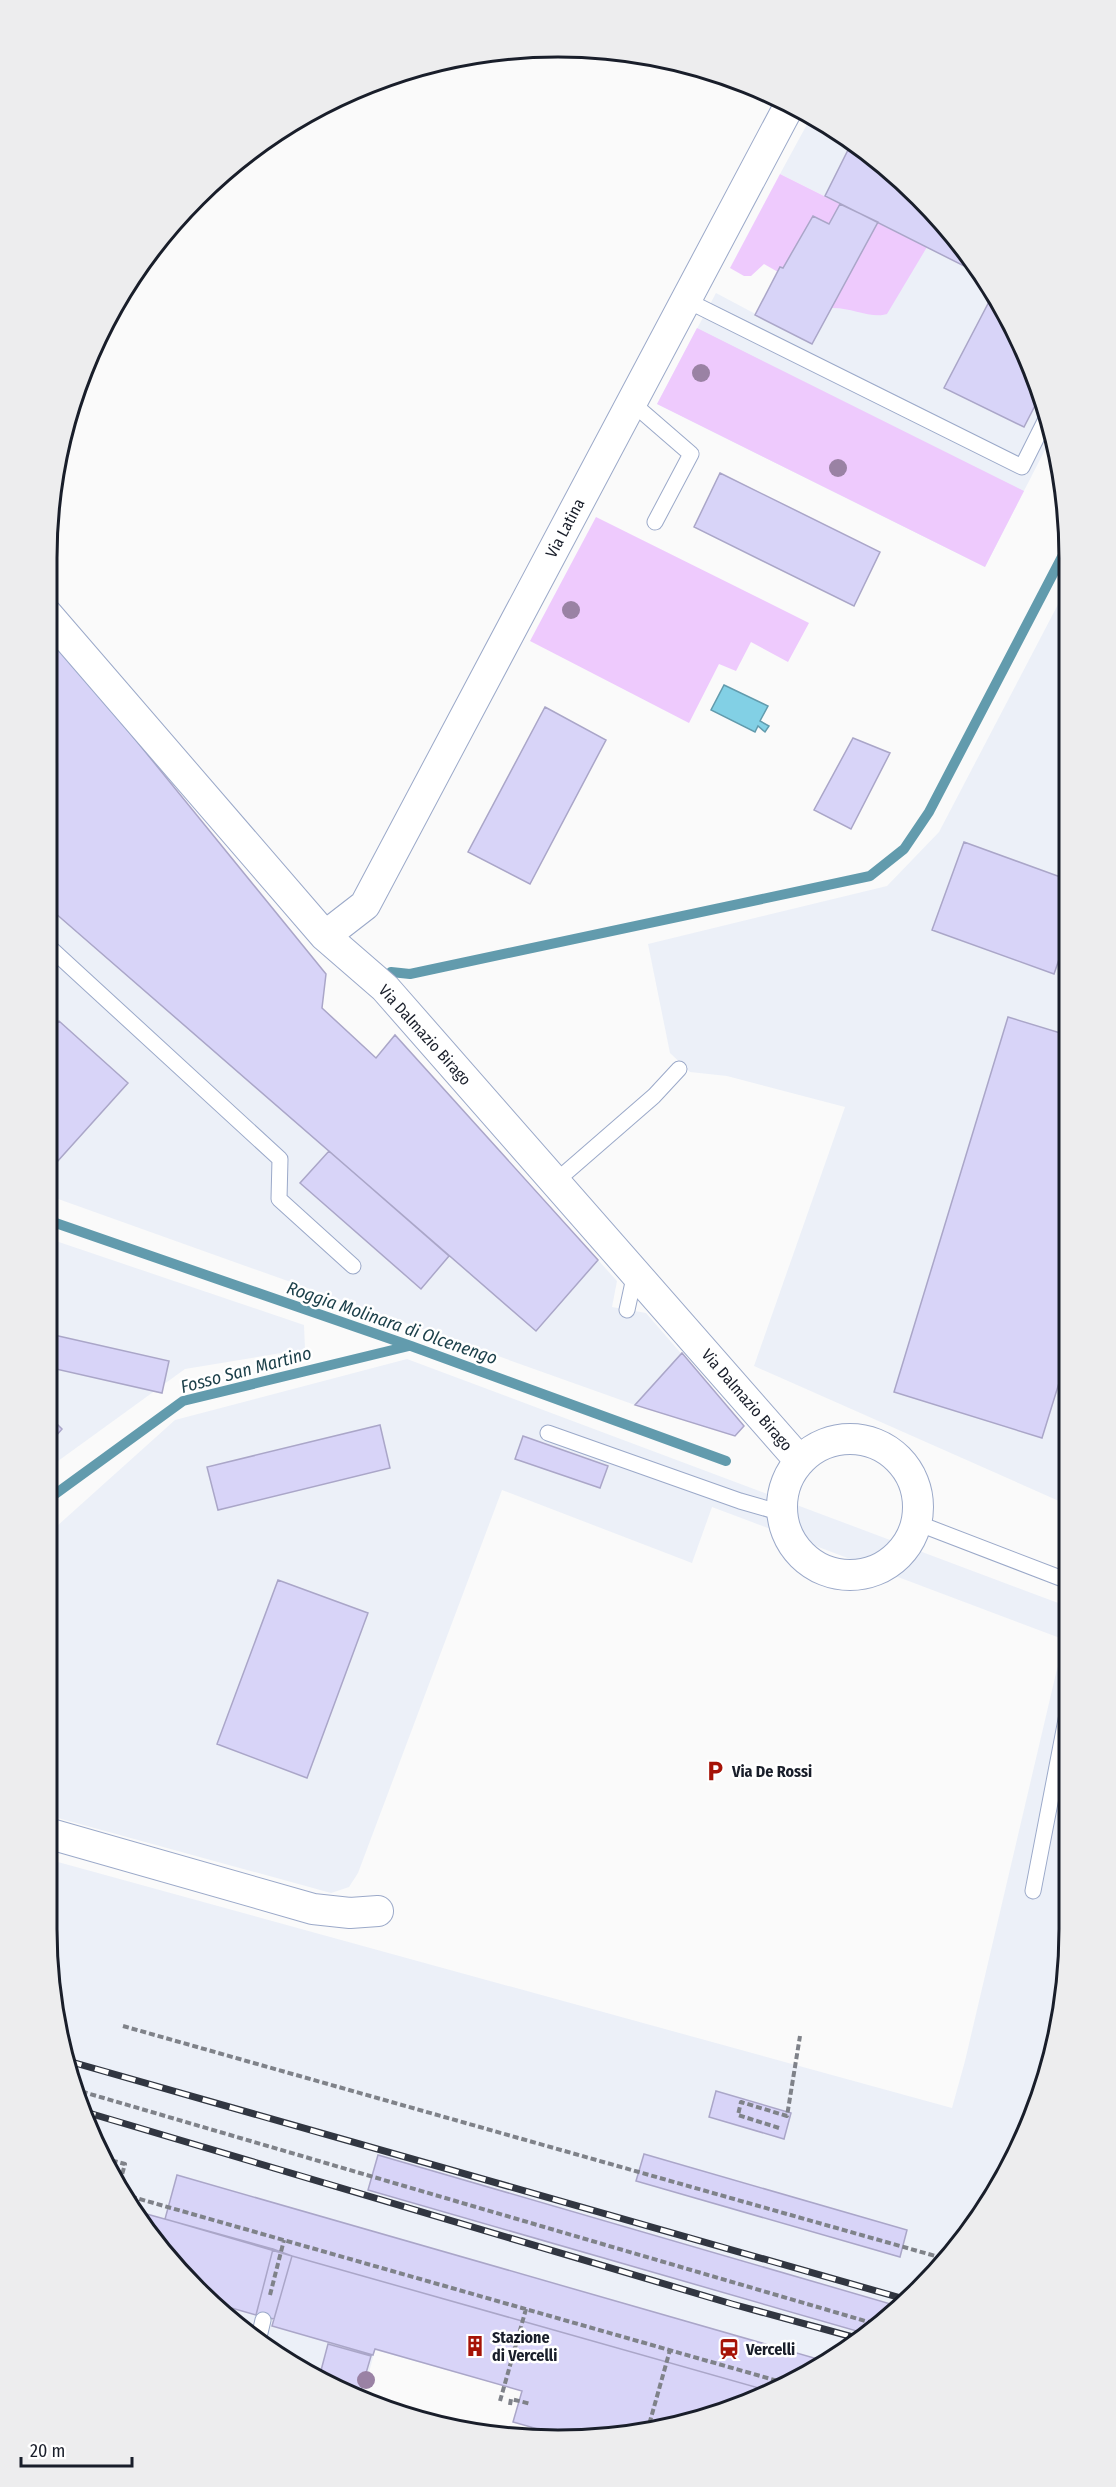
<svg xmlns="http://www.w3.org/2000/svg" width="1116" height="2487" font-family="'Fira Sans Condensed',sans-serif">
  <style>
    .built { fill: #ecf0f8 }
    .green { fill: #eecafd }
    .water { fill: #82d0e5; stroke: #629bad; stroke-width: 1.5 }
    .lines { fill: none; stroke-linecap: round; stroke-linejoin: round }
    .stream { stroke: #629bad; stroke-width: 10 }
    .building { fill: #d8d4f8; stroke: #aaa6c8; stroke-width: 1.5 }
    .lane-casing { stroke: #9ba9c9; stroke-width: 17 }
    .street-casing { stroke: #9ba9c9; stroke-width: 32 }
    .path { stroke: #7f8289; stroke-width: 4; stroke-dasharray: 6 3; stroke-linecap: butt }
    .lane { stroke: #fff; stroke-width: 15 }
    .street { stroke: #fff; stroke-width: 30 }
    .rail-casing { stroke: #313641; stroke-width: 7 }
    .rail { stroke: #fff; stroke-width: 4.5; stroke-dasharray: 14; stroke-linecap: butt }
    .tree { fill: #9a82a4 }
    .labels { text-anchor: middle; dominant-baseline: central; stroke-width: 5; stroke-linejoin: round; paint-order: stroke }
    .street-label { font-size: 16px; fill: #191e2a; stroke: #fff }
    .poi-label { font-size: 16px; font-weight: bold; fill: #191e2a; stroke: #fff; text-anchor: start }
    .water-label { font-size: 18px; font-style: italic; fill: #1b3f49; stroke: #fff }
    .rim { fill: none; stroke: #191e2a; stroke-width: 3 }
  </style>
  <rect width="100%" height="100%" fill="#fafafa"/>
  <path class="built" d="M 811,117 L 842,133 L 964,246 L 1030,362 L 1051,438 L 985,567 L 657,404 L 716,293 L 812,344 L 878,223 L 780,174 Z
    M 1065,591 L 1068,1505 L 754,1366 L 845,1107 L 727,1076 L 690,1072 L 670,1053 L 648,944 L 887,886 L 939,832 Z
    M 47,631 L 326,974 L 322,1009 L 376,1058 L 395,1035 L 617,1281 L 612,1307 L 646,1313 L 744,1426 L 735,1436 L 635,1405 L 47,1195 Z
    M 47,1238 L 304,1325 L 305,1349 L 185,1369 L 47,1469 Z
    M 407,1359 L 1069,1607 L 1069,1929 L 1042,2094 L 964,2241 L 896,2313 L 814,2372 L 632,2427 L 630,2433 L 573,2439 L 513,2422 L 522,2391 L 375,2350 L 363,2395 L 303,2372 L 173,2266 L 115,2184 L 74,2094 L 47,1929 L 47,1859 L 952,2108 L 965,2061 L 1057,1669 L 1068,1641 L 712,1507 L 692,1563 L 502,1490 L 358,1873 L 349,1887 L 331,1893 L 47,1815 L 47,1535 L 175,1420 Z"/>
  <path class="green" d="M 780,174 L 840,204 L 829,224 L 813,216 L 783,268 L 780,267 L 778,272 L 764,264 L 751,276 L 744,276 L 730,268 Z
    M 878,222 L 927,247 L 887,314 C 871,319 851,307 831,308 Z
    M 697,328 L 1024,491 L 985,567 L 657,404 Z
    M 596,517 L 809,623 L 788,662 L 751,642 L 736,671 L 719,664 L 689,723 L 530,641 Z"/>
  <path class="water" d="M 724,685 L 768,706 L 760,721 L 769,726 L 765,732 L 758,726 L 755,732 L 711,710 Z"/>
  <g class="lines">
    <path class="stream" d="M 391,972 L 410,974 L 870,876 L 904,849 L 929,812 L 1065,551
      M 47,1220 L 411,1346 L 726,1461
      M 47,1500 L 183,1401 L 409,1346"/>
  </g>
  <path class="building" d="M 852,142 L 964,246 L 980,274 L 825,196 Z
    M 840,204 L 878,222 L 812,344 L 755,315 L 780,267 L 783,268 L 813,216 L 829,224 Z
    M 992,296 L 1030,362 L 1040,396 L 1024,427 L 944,388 Z
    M 720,473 L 880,552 L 854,606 L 694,527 Z
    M 47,631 L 326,974 L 322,1008 L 376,1058 L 395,1035 L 598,1260 L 536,1331 L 47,906 Z
    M 545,707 L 606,740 L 530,884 L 468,852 Z
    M 853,738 L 890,753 L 851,829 L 814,810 Z
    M 964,842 L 1066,879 L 1066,939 L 1054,974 L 932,930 Z
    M 1008,1017 L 1067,1035 L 1068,1354 L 1042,1438 L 894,1392 Z
    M 59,1021 L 128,1083 L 47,1173 L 47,1035 Z
    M 329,1151 L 449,1256 L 421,1289 L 300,1183 Z
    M 54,1335 L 169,1361 L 162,1393 L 47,1367 Z
    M 682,1353 L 744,1426 L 735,1436 L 635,1405 Z
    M 47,1414 L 62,1429 L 47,1446 Z
    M 380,1425 L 390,1468 L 218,1510 L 207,1467 Z
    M 523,1436 L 608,1466 L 600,1488 L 515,1459 Z
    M 278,1580 L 368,1613 L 307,1778 L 217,1744 Z
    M 716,2091 L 791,2113 L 784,2139 L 709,2117 Z
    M 644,2154 L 907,2230 L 900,2257 L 636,2181 Z
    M 378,2155 L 901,2307 L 867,2334 L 368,2190 Z
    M 177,2175 L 828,2362 L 814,2372 L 766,2390 L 292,2256 L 165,2219 Z
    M 143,2213 L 273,2249 L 256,2315 L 221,2305 L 173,2266 L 141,2220 Z
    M 273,2249 L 292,2256 L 274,2319 L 256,2315 Z
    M 292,2256 L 522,2321 L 766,2390 L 657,2431 L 649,2432 L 631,2427 L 630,2433 L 573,2439 L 513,2422 L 522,2391 L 375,2349 L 373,2355 L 272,2326 Z
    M 328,2344 L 371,2356 L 360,2394 L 319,2378 Z"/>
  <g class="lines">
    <defs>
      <path id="lane" d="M 686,300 L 1022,467 L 1046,419
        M 631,402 L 691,454 L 655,522
        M 47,945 L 280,1159 L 279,1199 L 353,1266
        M 555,1182 L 654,1096 L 679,1069
        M 627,1310 L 635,1273
        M 548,1433 L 740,1501 L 782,1513
        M 917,1523 L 1068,1581
        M 1033,1891 L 1069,1704
        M 259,2337 L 263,2320"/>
      <path id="street" d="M 47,614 L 325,936 L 385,988 L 800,1461
        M 325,936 L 365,905 L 789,106
        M782 1507a68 68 0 1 1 136 0a68 68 0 1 1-136 0Z
        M 47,1833 L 313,1909 L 350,1913 L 378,1911"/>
    </defs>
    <use href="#lane" class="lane-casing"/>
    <use href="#street" class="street-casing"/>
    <path class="path" d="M 123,2026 L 946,2259
      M 73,2089 L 879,2325
      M 779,2128 L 738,2115 L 741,2102 L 787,2116 L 800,2036
      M 103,2158 L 125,2164 L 118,2189
      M 122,2194 L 785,2383
      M 270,2295 L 284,2240
      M 500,2401 L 526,2309
      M 510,2405 L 511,2399 L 531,2404
      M 647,2432 L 670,2350
      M 620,2433 L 624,2434"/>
    <use href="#lane" class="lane"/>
    <use href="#street" class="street"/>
    <defs>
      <path id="rail" d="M 68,2061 L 908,2300
        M 82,2111 L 732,2304 L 860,2339"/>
    </defs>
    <use href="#rail" class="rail-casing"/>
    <use href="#rail" class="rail"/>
  </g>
  <g class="tree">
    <circle cx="701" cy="373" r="9"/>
    <circle cx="838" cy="468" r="9"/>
    <circle cx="571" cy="610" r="9"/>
    <circle cx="366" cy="2380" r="9"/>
  </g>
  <defs>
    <symbol id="parking-bare" viewBox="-9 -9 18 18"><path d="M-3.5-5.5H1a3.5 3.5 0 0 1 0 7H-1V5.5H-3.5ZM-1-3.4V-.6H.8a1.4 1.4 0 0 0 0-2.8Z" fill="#a61307" stroke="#fff" stroke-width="2.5" paint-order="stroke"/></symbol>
    <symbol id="building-bare" viewBox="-9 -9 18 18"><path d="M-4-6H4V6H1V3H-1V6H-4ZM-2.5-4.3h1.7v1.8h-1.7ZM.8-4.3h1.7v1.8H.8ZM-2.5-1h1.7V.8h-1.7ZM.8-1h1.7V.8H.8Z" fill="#a61307" stroke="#fff" stroke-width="2.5" paint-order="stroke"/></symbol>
    <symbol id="station-bare" viewBox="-9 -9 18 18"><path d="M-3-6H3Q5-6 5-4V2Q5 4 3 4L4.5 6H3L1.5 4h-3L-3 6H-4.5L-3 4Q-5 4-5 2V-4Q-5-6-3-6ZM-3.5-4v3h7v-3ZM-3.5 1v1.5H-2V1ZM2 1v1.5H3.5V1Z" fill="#a61307" stroke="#fff" stroke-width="2.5" paint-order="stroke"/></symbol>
  </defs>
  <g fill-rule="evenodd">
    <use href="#parking-bare" x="700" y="1756" width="30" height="30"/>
    <use href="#building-bare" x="460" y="2331" width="30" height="30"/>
    <use href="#station-bare" x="714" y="2334" width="30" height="30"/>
  </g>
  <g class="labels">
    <g class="street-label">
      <text transform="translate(565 528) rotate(-62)">Via Latina</text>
      <text transform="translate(425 1035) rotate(48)">Via Dalmazio Birago</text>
      <text transform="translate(747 1400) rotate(49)">Via Dalmazio Birago</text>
    </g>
    <g class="poi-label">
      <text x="732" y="1771">Via De Rossi</text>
      <text x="492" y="2337">Stazione<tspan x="492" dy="18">di Vercelli</tspan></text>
      <text x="746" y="2349">Vercelli</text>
    </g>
    <g class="water-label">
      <text transform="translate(392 1323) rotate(19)">Roggia Molinara di Olcenengo</text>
      <text transform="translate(246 1370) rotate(-15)">Fosso San Martino</text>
    </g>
  </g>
  <path d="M0 0H1116V2487H0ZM558 57H558A501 501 0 0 1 1059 558V1929A501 501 0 0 1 558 2430H558A501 501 0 0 1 57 1929V558A501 501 0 0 1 558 57Z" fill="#ededee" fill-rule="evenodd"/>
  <path class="rim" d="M558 57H558A501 501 0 0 1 1059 558V1929A501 501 0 0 1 558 2430H558A501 501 0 0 1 57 1929V558A501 501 0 0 1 558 57Z"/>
  <path d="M21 2457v9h111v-9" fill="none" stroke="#191e2a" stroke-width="3"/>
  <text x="30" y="2457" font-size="18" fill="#191e2a" stroke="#ffffff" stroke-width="4.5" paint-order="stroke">20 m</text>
</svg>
